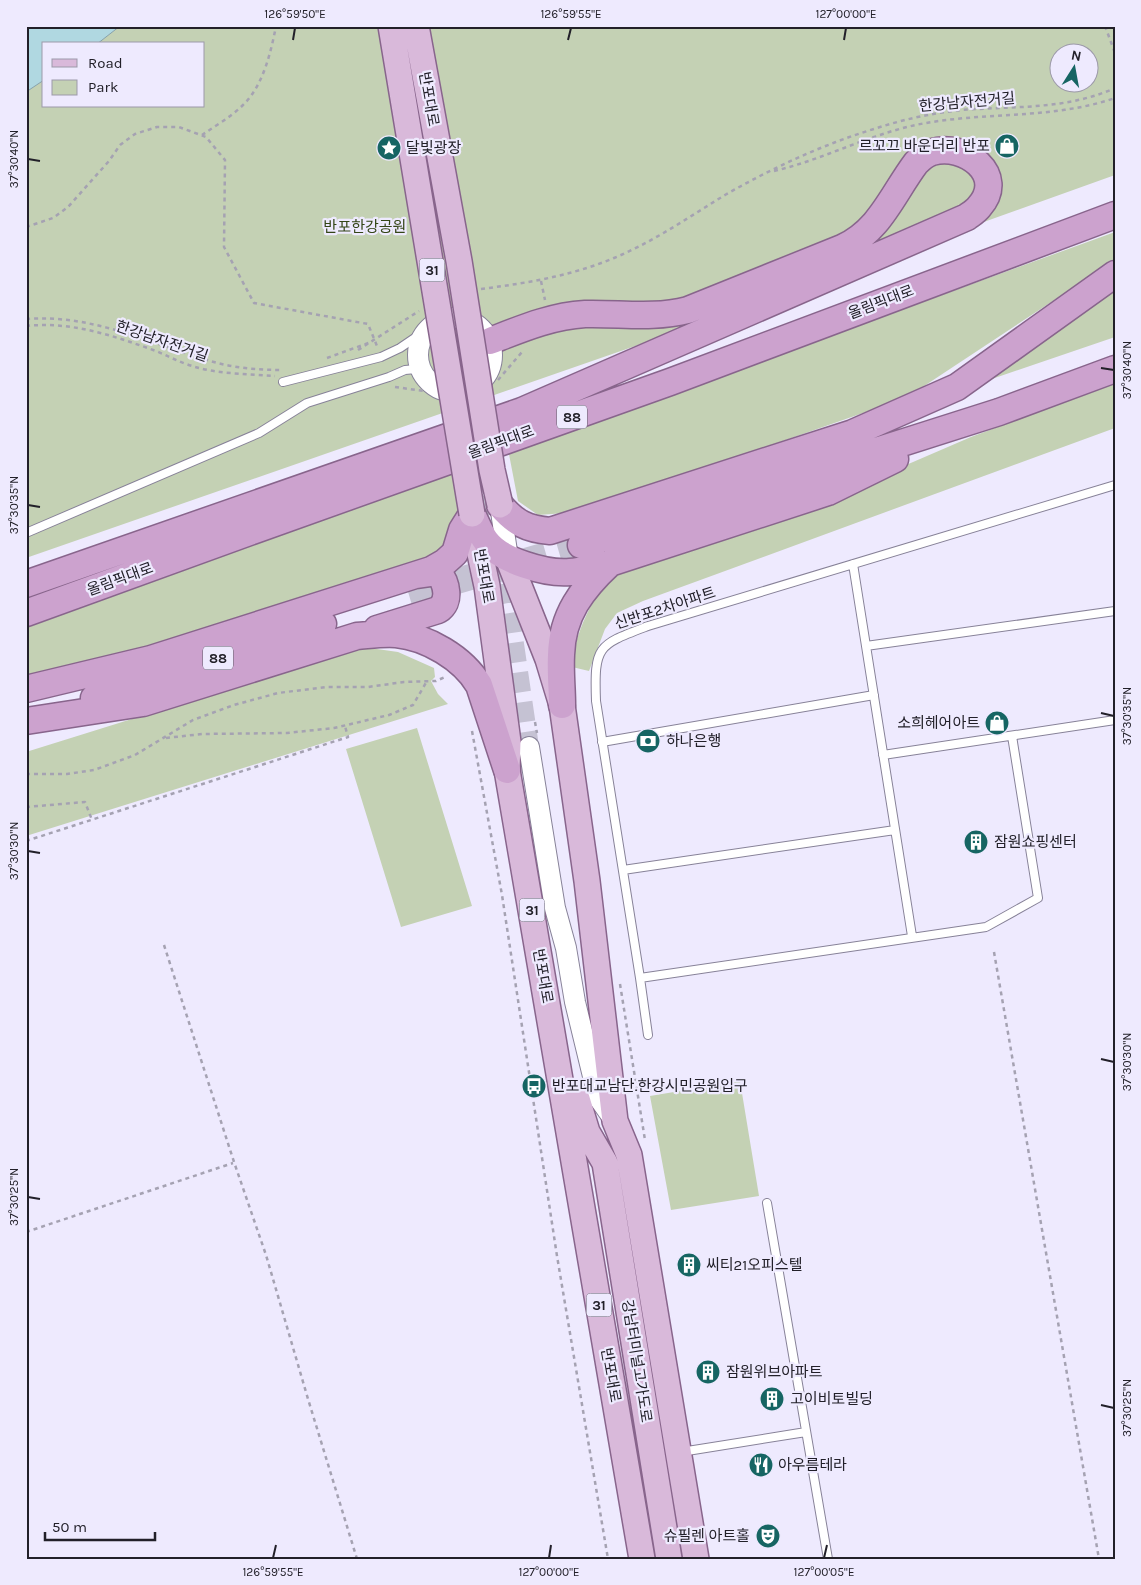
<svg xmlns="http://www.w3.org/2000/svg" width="1141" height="1585" font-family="Karla,'Noto Sans KR',sans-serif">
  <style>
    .green { fill: #c4d1b4; fill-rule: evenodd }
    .water { fill: #b0d8e1; stroke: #85a1aa }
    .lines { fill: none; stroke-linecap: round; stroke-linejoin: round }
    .tertiary-tunnel { stroke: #c5c2d3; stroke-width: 20; stroke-dasharray: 20 10; stroke-linecap: butt }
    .trunk-tunnel { stroke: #c5c2d3; stroke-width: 26; stroke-dasharray: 26 13; stroke-linecap: butt }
    .service-casing { stroke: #878298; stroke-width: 10 }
    .tertiary-casing { stroke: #878298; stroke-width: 22 }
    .primary-casing { stroke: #88658c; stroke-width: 28 }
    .trunk-casing { stroke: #88658c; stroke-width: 29 }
    .path { stroke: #a5a2b2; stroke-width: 2.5; stroke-dasharray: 4 4; stroke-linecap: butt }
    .service { stroke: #fff; stroke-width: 8 }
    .tertiary { stroke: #fff; stroke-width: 20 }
    .primary { stroke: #d9b9da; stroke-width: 25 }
    .trunk { stroke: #cca2ce; stroke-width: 26 }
    .primary-bridge-casing { stroke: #88658c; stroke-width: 28; stroke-linecap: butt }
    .primary-bridge { stroke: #d9b9da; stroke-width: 25 }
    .ticks { fill: none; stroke: #222029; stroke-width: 2 }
    .labels { text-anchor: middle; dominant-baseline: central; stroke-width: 4.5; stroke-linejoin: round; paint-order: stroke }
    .shield { fill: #eeeafe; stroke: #5f5d69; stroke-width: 1 }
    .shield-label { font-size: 14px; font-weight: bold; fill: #222029 }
    .street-label { font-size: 15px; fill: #222029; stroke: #eeeafe }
    .poi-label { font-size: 15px; fill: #222029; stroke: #eeeafe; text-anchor: start }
    .park-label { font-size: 15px; fill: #334516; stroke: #eeeafe }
    .neatline { fill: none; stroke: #222029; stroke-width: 2 }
    .ticks-label { font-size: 12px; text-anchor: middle; fill: #222029 }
  </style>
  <rect width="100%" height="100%" fill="#eeeafe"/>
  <path class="green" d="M 120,26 L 1115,26 L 1115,175 L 710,320 L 26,558 L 26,92 L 44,80 L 44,106 L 204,106 L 204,44 L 97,44 ZM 1058,52 L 1088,52 L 1088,82 L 1058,82 Z
    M 1115,232 L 1115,260 L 906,398 L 579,512 L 538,515 L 518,501 L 508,449 L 604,418 Z
    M 1115,282 L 1115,337 L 983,382 Z
    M 1115,383 L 1115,428 L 643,601 L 617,613 L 605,629 L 589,671 L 572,667 C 575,630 593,599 614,569 L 869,481 L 971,437 Z
    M 454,470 C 458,487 461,528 450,543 C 445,551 425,564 416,570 L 26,681 L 26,628 Z
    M 363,647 L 398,652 L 434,668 L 435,677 L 431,681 L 438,694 L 448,704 L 26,836 L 26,752 Z
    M 417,728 L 472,906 L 401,927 L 346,749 Z
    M 740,1081 L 759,1196 L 671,1210 L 650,1096 Z"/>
  <path class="water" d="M 26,26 L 120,26 L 97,44 L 44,44 L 44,80 L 26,92 Z"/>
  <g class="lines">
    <path class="tertiary-tunnel" d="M 472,437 L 508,603 L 529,747"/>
    <path class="trunk-tunnel" d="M 409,595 L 581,545"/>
    <defs>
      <path id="service" d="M 283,382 L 381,357 L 400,348 L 425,331
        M 26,533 L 259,433 L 307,403 L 389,377 L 405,370 L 416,369 L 422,374
        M 853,564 L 912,936
        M 866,646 L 1115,611
        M 602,742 L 874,695
        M 883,755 L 1115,720
        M 623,870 L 895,830
        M 640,978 L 986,927 L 1038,898 L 1012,736
        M 648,1035 L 640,978 L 596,701 C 594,645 598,645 648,626 L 1115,485
        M 767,1203 L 828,1559
        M 681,1452 L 806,1432"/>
      <path id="tertiary" d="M418 355a37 37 0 1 1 74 0a37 37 0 1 1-74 0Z
        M 500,505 L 508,558
        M 529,747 L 555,908 L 566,948 L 575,1002 L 598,1097 L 615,1121"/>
      <path id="primary" d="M 473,521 L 487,586 L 508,742 L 507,770 L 642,1559
        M 508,558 L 548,659 L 562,705 L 587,881 L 615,1121 L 629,1155 L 696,1559
        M 577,1099 L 587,1132 L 605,1163 L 669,1559"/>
      <path id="trunk" d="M 500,505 C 515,523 527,529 550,531 L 853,433 L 957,387 L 1115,274
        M 472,514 C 476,522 480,533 486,541 C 501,561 546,574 570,572 C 583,571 595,566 608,564
        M 581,545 L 999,412 L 1115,369
        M 26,584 L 522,411 L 967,217 C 971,214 976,211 979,207 C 1008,175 964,142 932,152 C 925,154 920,159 916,163 C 892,195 880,231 842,248 L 688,310 C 652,319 621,313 585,314 C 551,316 521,329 490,341
        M 26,613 L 252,531 L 670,382 L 1115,215
        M 377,629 L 438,610 C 451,602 447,583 438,572 L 417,575
        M 26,689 L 151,659 L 431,570 L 445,562 L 455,553 L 462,530 L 472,514
        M 94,698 L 323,624
        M 562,705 C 562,689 560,672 561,655 C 562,615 582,589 610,563 L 828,492 L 895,459
        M 26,721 L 143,703 L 357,636 C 370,635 383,633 396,634 C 427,637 463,658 479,685 L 507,770"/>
    </defs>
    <use href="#service" class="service-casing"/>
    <use href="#tertiary" class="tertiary-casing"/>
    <use href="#primary" class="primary-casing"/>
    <use href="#trunk" class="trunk-casing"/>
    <path class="path" d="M 1105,26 L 1115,53
      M 202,135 C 215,126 231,117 243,105 C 263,86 271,52 276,26
      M 774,171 C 826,159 873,132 926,123 C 989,112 1054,119 1115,98
      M 26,227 L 53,218 L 68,207 L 109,161 L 120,145 L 135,134 L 157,127 L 179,127 L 206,137 L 225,160 L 224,247 L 254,303 L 368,324 L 377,346
      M 541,281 L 545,300
      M 481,289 C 527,283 571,276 614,258 C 653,242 689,217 725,195 C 774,167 824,144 877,128 C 905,119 933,113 962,110 C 1014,106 1066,110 1115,88
      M 26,319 C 92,314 146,342 207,360 C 232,368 258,370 283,370
      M 26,326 C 72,321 114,336 156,351 C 168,356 179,362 192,366 C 217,374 248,374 275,376
      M 358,350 L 419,311
      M 327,358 L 371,342
      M 498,380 L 522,352
      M 395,387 L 424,391 L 430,383
      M 535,722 L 537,733
      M 472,731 L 502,895 L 557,1256 L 608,1559
      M 166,738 L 202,734 L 287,733 L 334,728 L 389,715 L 413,705 L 427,681
      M 26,774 L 67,774 L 94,770 L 135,755 L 193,720 L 234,705 L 278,693 L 326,687 L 368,687 L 404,682 L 436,681 L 445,677
      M 26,807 L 85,802 L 92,820
      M 26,841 L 348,737 L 345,726
      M 164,945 L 234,1162 L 266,1255 L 308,1399 L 357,1559
      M 994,952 L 1099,1559
      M 620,984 L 645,1140
      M 26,1232 L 233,1163"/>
    <use href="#service" class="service"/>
    <use href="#tertiary" class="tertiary"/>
    <use href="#primary" class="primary"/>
    <use href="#trunk" class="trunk"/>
    <defs>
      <path id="primary-bridge" d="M 391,26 L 472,514
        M 416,26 L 459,261 L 492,470 L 500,505"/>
    </defs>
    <use href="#primary-bridge" class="primary-bridge-casing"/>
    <use href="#primary-bridge" class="primary-bridge"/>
  </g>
  <path class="ticks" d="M 293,40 L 295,28M 568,40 L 571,28M 844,40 L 846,28M 28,159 L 40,161M 1101,368 L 1114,370M 28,505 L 40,507M 1101,713 L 1114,716M 28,851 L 40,853M 1101,1059 L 1114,1062M 28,1197 L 40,1199M 1101,1405 L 1114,1408M 273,1558 L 276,1545M 549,1558 L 551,1545M 824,1558 L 827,1545"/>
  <defs>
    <symbol id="shop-disc" viewBox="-11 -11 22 22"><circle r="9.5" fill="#166563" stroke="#eeeafe"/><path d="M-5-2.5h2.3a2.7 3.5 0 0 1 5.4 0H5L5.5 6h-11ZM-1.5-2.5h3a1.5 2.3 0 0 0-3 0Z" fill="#fff"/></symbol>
    <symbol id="sight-disc" viewBox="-11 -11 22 22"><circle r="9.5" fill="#166563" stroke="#eeeafe"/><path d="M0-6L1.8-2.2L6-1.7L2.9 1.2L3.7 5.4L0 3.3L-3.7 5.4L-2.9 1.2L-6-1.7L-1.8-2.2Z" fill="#fff"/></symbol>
    <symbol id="bank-disc" viewBox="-11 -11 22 22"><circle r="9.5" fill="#166563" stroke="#eeeafe"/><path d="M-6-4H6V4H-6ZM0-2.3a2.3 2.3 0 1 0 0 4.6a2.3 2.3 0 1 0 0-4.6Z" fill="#fff"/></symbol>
    <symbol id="building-disc" viewBox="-11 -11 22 22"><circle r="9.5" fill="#166563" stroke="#eeeafe"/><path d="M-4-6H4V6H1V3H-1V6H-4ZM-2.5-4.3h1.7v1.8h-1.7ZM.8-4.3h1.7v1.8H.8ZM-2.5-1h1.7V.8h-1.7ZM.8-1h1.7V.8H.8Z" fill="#fff"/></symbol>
    <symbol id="bus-disc" viewBox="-11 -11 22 22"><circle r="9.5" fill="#166563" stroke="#eeeafe"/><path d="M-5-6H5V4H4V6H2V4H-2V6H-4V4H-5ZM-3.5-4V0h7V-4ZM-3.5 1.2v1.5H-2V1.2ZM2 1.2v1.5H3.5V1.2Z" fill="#fff"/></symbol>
    <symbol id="restaurant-disc" viewBox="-11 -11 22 22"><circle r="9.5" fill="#166563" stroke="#eeeafe"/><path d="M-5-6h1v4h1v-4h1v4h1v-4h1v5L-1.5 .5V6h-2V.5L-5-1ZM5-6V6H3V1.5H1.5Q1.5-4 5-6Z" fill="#fff"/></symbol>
    <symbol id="theatre-disc" viewBox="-11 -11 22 22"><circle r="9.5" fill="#166563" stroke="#eeeafe"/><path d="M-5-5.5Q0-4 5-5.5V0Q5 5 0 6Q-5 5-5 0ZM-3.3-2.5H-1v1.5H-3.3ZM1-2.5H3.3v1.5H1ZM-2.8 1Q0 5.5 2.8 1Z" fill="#fff"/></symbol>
  </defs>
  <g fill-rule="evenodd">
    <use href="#shop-disc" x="993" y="132" width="28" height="28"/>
    <use href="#sight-disc" x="375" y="134" width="28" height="28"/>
    <use href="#shop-disc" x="983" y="709" width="28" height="28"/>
    <use href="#bank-disc" x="634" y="727" width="28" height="28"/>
    <use href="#building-disc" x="962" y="828" width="28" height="28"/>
    <use href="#bus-disc" x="520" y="1072" width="28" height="28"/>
    <use href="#building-disc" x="675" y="1251" width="28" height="28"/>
    <use href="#building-disc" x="694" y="1358" width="28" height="28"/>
    <use href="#building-disc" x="758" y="1385" width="28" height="28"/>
    <use href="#restaurant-disc" x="747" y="1451" width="28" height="28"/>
    <use href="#theatre-disc" x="754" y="1522" width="28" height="28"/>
  </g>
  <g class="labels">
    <g class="shield">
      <rect x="419.5" y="258.5" width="25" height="23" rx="4"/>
      <rect x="557" y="405.5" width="30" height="23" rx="4"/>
      <rect x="203" y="646.5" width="30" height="23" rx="4"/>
      <rect x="519.5" y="898.5" width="25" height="23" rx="4"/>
      <rect x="586.5" y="1293.5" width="25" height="23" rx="4"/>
    </g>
    <g class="shield-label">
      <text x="432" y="270">31</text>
      <text x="572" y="417">88</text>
      <text x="218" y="658">88</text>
      <text x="532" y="910">31</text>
      <text x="599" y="1305">31</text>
    </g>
    <g class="street-label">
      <text transform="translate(429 99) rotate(80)">반포대로</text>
      <text transform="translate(967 102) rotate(-5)">한강남자전거길</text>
      <text transform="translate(881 302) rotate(-21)">올림픽대로</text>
      <text transform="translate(162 341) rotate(19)">한강남자전거길</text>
      <text transform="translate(501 442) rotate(-20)">올림픽대로</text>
      <text transform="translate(484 576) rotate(80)">반포대로</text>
      <text transform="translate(120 579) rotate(-20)">올림픽대로</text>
      <text transform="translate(665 608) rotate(-18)">신반포2차아파트</text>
      <text transform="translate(543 976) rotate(80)">반포대로</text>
      <text transform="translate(637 1361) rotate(81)">강남터미널고가도로</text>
      <text transform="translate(611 1375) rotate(80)">반포대로</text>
    </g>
    <g class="poi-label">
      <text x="990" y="146" text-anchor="end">르꼬끄 바운더리 반포</text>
      <text x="406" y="148">달빛광장</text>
      <text x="980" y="723" text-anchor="end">소희헤어아트</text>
      <text x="666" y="741">하나은행</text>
      <text x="994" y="842">잠원쇼핑센터</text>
      <text x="552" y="1086">반포대교남단.한강시민공원입구</text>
      <text x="706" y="1265">씨티21오피스텔</text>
      <text x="726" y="1372">잠원위브아파트</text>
      <text x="790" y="1399">고이비토빌딩</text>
      <text x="778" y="1465">아우름테라</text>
      <text x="750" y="1536" text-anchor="end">슈필렌 아트홀</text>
    </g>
    <g class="park-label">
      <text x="365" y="227">반포한강공원</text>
    </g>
  </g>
  <rect width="1141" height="1585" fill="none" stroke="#eeeafe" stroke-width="55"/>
  <rect x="42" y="42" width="162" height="65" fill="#eeeafe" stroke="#9c99a9"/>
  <rect x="52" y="59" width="25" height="8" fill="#d9b9da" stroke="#9c99a9"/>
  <text x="88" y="68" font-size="15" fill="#222029">Road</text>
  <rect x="52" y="80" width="25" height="15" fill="#c4d1b4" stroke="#9c99a9"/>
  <text x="88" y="92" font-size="15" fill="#222029">Park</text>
  <g transform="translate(1074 68) rotate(11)"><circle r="24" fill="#eeeafe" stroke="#9c99a9"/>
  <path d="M0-4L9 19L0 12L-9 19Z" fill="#166563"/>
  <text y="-8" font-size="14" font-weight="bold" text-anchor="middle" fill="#222029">N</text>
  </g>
  <path d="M45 1532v8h110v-8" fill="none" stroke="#222029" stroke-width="2.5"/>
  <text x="52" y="1532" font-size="15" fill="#222029" stroke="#eeeafe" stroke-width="4" paint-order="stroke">50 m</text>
  <rect x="28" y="28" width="1086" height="1530" class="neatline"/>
  <g class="ticks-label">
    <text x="295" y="18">126°59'50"E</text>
    <text x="571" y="18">126°59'55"E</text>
    <text x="846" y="18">127°00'00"E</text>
    <text transform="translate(14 159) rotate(-90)" y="4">37°30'40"N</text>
    <text transform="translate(1127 370) rotate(-90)" y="4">37°30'40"N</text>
    <text transform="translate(14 505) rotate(-90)" y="4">37°30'35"N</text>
    <text transform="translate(1127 716) rotate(-90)" y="4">37°30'35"N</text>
    <text transform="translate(14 851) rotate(-90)" y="4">37°30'30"N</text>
    <text transform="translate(1127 1062) rotate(-90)" y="4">37°30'30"N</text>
    <text transform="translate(14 1197) rotate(-90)" y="4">37°30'25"N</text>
    <text transform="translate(1127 1408) rotate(-90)" y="4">37°30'25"N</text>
    <text x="273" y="1576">126°59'55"E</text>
    <text x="549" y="1576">127°00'00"E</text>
    <text x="824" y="1576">127°00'05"E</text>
  </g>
</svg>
